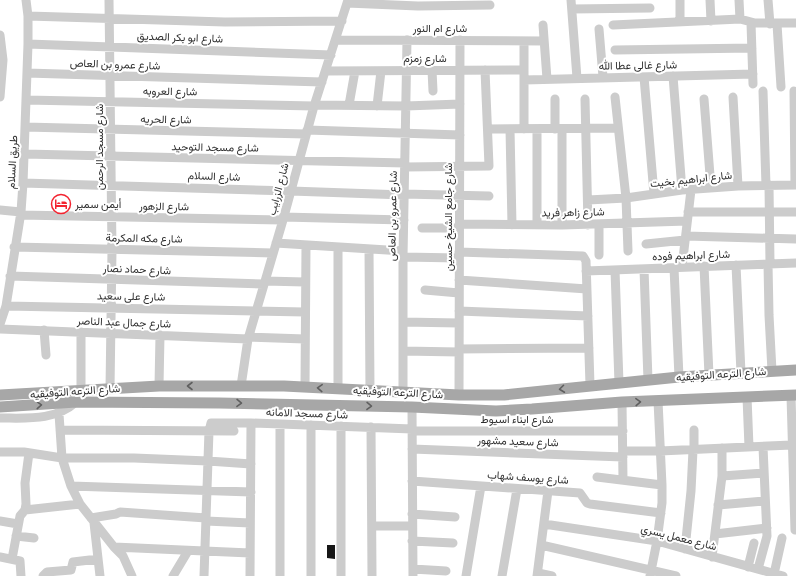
<svg xmlns="http://www.w3.org/2000/svg" width="796" height="576" font-family="'Archivo Narrow',Vazirmatn,sans-serif">
  <style>
    .building { fill: #161616 }
    .lines { fill: none; stroke-linecap: round; stroke-linejoin: round }
    .minor { stroke: #ccc; stroke-width: 9 }
    .major { stroke: #a7a7a7; stroke-width: 11 }
    .oneway { stroke: #5f5f5f }
    .labels { text-anchor: middle; dominant-baseline: central; stroke-width: 4; stroke-linejoin: round; paint-order: stroke }
    .street-label { font-size: 11px; fill: #2f2f2f; stroke: #fff }
    .poi-label { font-size: 11px; fill: #2f2f2f; stroke: #fff; text-anchor: start }
  </style>
  <rect width="100%" height="100%" fill="#fff"/>
  <path class="building" d="M 327,545 L 335,545 L 335,559 L 327,558 Z"/>
  <g class="lines">
    <path class="minor" d="M 109,0 L 112,250 L 110,389
      M 571,0 L 577,78
      M 680,0 L 680,22
      M 710,0 L 711,21
      M 739,0 L 740,19
      M 768,0 L 770,24
      M 347,3 L 418,6 L 490,5
      M 572,9 L 650,8
      M 28,16 L 225,22 L 342,21
      M 751,23 L 753,84
      M 777,24 L 781,87
      M 543,25 L 547,79
      M 613,25 L 740,19 L 755,23 L 796,23
      M 599,29 L 603,77
      M 0,35 L 3,60 L 0,97
      M 336,40 L 544,41
      M 524,41 L 524,129
      M 28,44 L 331,55
      M 615,50 L 752,48
      M 432,70 L 433,91
      M 326,71 L 524,70
      M 27,73 L 322,82
      M 673,76 L 682,190
      M 644,77 L 654,194
      M 524,80 L 753,74
      M 763,91 L 766,186
      M 794,91 L 795,185
      M 615,97 L 626,198 L 628,251
      M 733,97 L 738,186
      M 555,99 L 555,129
      M 585,99 L 588,225
      M 704,99 L 711,188
      M 26,100 L 314,106
      M 314,105 L 406,106 L 460,104
      M 349,105 L 355,71
      M 377,106 L 381,71
      M 25,127 L 306,134
      M 488,129 L 618,128
      M 510,129 L 512,225
      M 537,129 L 537,225
      M 562,129 L 562,225
      M 307,130 L 460,135
      M 25,154 L 405,163
      M 405,167 L 489,166 L 485,70
      M 23,183 L 291,191 L 404,195
      M 769,185 L 770,264
      M 404,194 L 489,196
      M 588,200 L 626,198 L 682,190 L 738,186 L 796,185
      M 0,210 L 21,212
      M 688,212 L 796,212
      M 20,215 L 283,220
      M 283,217 L 404,220
      M 460,224 L 562,225 L 687,221
      M 422,228 L 459,228
      M 686,236 L 796,239
      M 276,243 L 403,251
      M 646,244 L 685,240
      M 14,247 L 273,253
      M 338,247 L 338,389
      M 369,249 L 370,390
      M 459,252 L 583,256 L 586,261 L 590,385
      M 599,255 L 599,224
      M 403,257 L 459,258
      M 768,264 L 769,315 L 772,371
      M 736,265 L 741,373
      M 704,266 L 709,375
      M 682,267 L 691,190
      M 674,268 L 679,377
      M 644,269 L 648,380
      M 615,270 L 619,383
      M 586,271 L 796,263
      M 10,276 L 264,284
      M 459,280 L 587,289
      M 265,281 L 305,282
      M 425,290 L 459,293
      M 6,306 L 305,312
      M 459,311 L 588,316
      M 403,322 L 459,323
      M 0,324 L 6,306 L 21,212 L 23,183 L 28,44 L 28,16 L 26,0
      M 0,329 L 248,339
      M 44,330 L 46,355
      M 248,337 L 305,339
      M 459,349 L 589,348
      M 403,351 L 459,352
      M 159,386 L 160,335
      M 241,386 L 248,339 L 283,220 L 314,106 L 348,0
      M 305,387 L 306,245
      M 81,391 L 81,332
      M 403,392 L 403,257 L 407,40
      M 459,395 L 460,40
      M 791,396 L 795,530
      M 747,397 L 749,447
      M 622,402 L 623,480
      M 412,407 L 413,576
      M 59,414 L 62,458 L 71,486 L 80,504 L 114,547 L 123,556 L 132,576
      M 0,418 C 27,418 55,421 76,402
      M 280,424 L 280,576
      M 311,425 L 311,576
      M 371,427 L 372,576
      M 60,430 L 234,431
      M 694,430 L 694,450
      M 412,431 L 623,431
      M 412,449 L 623,457
      M 623,451 L 660,451 L 792,445
      M 0,452 L 24,452 L 62,458 L 134,458 L 208,461 L 251,464
      M 722,476 L 764,473
      M 597,477 L 662,485
      M 412,481 L 580,493 L 587,503 L 590,504 L 661,513
      M 71,486 L 251,492
      M 718,505 L 765,501
      M 25,510 L 26,504 L 25,483 L 29,453
      M 412,514 L 455,517
      M 91,518 L 116,514 L 120,512 L 206,518
      M 0,521 L 18,524
      M 206,521 L 250,523
      M 94,523 L 100,576
      M 544,524 L 657,541 L 783,576
      M 372,526 L 412,526
      M 715,534 L 767,528
      M 16,536 L 34,538
      M 412,541 L 453,543
      M 541,545 L 676,576
      M 114,547 L 250,553
      M 685,549 L 691,491 L 693,450
      M 0,557 L 20,561 L 21,576
      M 712,557 L 722,476 L 722,448
      M 12,559 L 20,516 L 25,510 L 80,504
      M 748,567 L 754,543
      M 413,569 L 446,571
      M 758,569 L 767,536 L 763,447
      M 538,573 L 552,576
      M 774,574 L 782,538
      M 43,576 L 47,572 L 71,570 L 73,562 L 98,559
      M 173,576 L 188,551
      M 204,576 L 209,431 L 211,423 L 251,423 L 412,429
      M 250,576 L 251,423
      M 341,576 L 341,426
      M 466,576 L 481,486
      M 502,576 L 517,489
      M 537,576 L 548,491
      M 650,576 L 657,541 L 662,503 L 662,485 L 658,401"/>
    <path class="major" d="M 0,395 L 159,386 L 284,386 L 459,395 L 504,395 L 679,377 L 796,370
      M 0,407 L 76,402 L 219,403 L 412,407 L 496,411 L 532,409 L 622,402 L 796,395"/>
  </g>
  <defs><path id="oneway-chevron" d="M-2-3.5L2.5 0L-2 3.5" fill="none" stroke-width="1.6" stroke-linecap="round" stroke-linejoin="round"/></defs>
  <g class="oneway">
    <use href="#oneway-chevron" transform="translate(190 386) rotate(-180)"/>
    <use href="#oneway-chevron" transform="translate(320 388) rotate(-177)"/>
    <use href="#oneway-chevron" transform="translate(562 389) rotate(173)"/>
    <use href="#oneway-chevron" transform="translate(638 402) rotate(-2)"/>
    <use href="#oneway-chevron" transform="translate(239 403) rotate(1)"/>
    <use href="#oneway-chevron" transform="translate(39 405) rotate(-4)"/>
    <use href="#oneway-chevron" transform="translate(369 406) rotate(1)"/>
  </g>
  <defs>
    <symbol id="hotel-ring" viewBox="-11 -11 22 22"><circle r="9.5" fill="#fff" stroke="#f32430" stroke-width="1.5"/><path d="M-6-4.5h1.5V1H6V5H4.5V3h-9V5H-6ZM-4 0a1.8 1.8 0 1 1 3.6 0ZM.5 0V-2.5h3Q6-2.5 6 0Z" fill="#f32430"/></symbol>
  </defs>
  <g fill-rule="evenodd">
    <use href="#hotel-ring" x="50" y="193" width="22" height="22"/>
  </g>
  <g class="labels">
    <g class="street-label">
      <text x="440" y="28">شارع ام النور</text>
      <text transform="translate(180 37) rotate(2)">شارع ابو بكر الصديق</text>
      <text x="425" y="58">شارع زمزم</text>
      <text transform="translate(115 64) rotate(2)">شارع عمرو بن العاص</text>
      <text transform="translate(638 65) rotate(-1)">شارع غالى عطا الله</text>
      <text transform="translate(170 91) rotate(1)">شارع العروبه</text>
      <text transform="translate(166 119) rotate(1)">شارع الحريه</text>
      <text transform="translate(99 147) rotate(-90)">شارع مسجد الرحمن</text>
      <text transform="translate(215 147) rotate(1)">شارع مسجد التوحيد</text>
      <text transform="translate(12 162) rotate(-87)">طريق السلام</text>
      <text transform="translate(214 176) rotate(2)">شارع السلام</text>
      <text transform="translate(691 179) rotate(-6)">شارع ابراهيم بخيت</text>
      <text transform="translate(278 189) rotate(-75)">شارع الزرايب</text>
      <text transform="translate(164 206) rotate(1)">شارع الزهور</text>
      <text transform="translate(573 212) rotate(-1)">شارع زاهر فريد</text>
      <text transform="translate(392 216) rotate(-89)">شارع عمرو بن العاص</text>
      <text transform="translate(448 217) rotate(-90)">شارع جامع الشيخ حسين</text>
      <text transform="translate(144 238) rotate(1)">شارع مكه المكرمة</text>
      <text transform="translate(691 255) rotate(-2)">شارع ابراهيم فوده</text>
      <text transform="translate(137 269) rotate(2)">شارع حماد نصار</text>
      <text transform="translate(131 296) rotate(1)">شارع على سعيد</text>
      <text transform="translate(124 322) rotate(2)">شارع جمال عبد الناصر</text>
      <text transform="translate(721 374) rotate(-4)">شارع الترعه التوفيقيه</text>
      <text transform="translate(75 391) rotate(-4)">شارع الترعه التوفيقيه</text>
      <text transform="translate(398 392) rotate(3)">شارع الترعه التوفيقيه</text>
      <text transform="translate(307 413) rotate(2)">شارع مسجد الامانه</text>
      <text x="517" y="419">شارع ابناء اسيوط</text>
      <text transform="translate(518 441) rotate(2)">شارع سعيد مشهور</text>
      <text transform="translate(528 477) rotate(4)">شارع يوسف شهاب</text>
      <text transform="translate(679 537) rotate(14)">شارع معمل يسري</text>
    </g>
    <g class="poi-label">
      <text x="75" y="204">أيمن سمير</text>
    </g>
  </g>
</svg>
